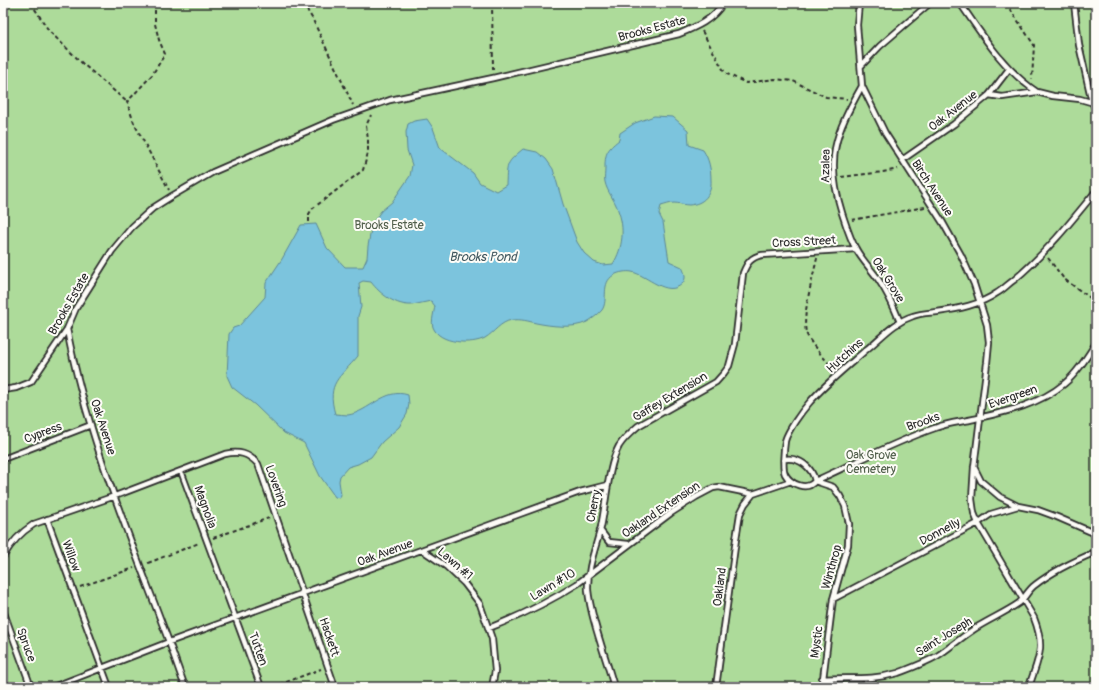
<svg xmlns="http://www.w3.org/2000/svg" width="1099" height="690" font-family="Pangolin,sans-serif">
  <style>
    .green { fill: #addb9a; stroke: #6c8362 }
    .water { fill: #7cc4dd; stroke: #5c8796 }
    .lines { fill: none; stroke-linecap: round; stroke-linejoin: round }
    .lane-casing { stroke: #2b2b2b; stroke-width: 8 }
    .path { stroke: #2b2b2b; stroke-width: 2; stroke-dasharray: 4 3; stroke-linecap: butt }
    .lane { stroke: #fdfcf7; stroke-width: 4.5 }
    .labels { text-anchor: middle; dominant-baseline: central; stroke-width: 4; stroke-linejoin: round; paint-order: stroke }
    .street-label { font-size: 12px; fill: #2b2b2b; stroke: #fdfcf7 }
    .park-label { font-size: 12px; fill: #52604c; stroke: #fdfcf7 }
    .water-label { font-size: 13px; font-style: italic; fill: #435960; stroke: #fdfcf7 }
  </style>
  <rect width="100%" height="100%" fill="#f0e4ec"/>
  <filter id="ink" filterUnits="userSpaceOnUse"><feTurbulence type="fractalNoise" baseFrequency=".025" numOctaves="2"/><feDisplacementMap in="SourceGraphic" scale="8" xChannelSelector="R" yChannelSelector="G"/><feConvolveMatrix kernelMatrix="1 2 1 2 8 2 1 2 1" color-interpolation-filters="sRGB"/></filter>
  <g filter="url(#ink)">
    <path class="green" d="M 3,3 L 1096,3 L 1096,687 L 3,687 Z"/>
    <path class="water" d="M 654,116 L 673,117 L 688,130 L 689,145 L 703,150 C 709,159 711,169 711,180 C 712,194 704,204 689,205 C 684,205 679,203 674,203 C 670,203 665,205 661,206 L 659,214 L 663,222 L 669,261 L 682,267 C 685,273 687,279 682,284 C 667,298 647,275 632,272 C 627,271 619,272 614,275 C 600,283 609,300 602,310 C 598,315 592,319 587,322 C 573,329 551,326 536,323 C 528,321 521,319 512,320 C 500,322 495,332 485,338 C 472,345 439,344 433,327 C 431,322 434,312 435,306 L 431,301 C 425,302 418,304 412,305 C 396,306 380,294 371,282 L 363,281 L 359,283 L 361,307 L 358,316 L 358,356 C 340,378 326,382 335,414 C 339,414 344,415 348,415 C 369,412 385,387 408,395 L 409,404 L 407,414 L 399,427 L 382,442 L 371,457 L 358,464 L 348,467 L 340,476 L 339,481 L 341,495 L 339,498 L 335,497 L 320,476 L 304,443 L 284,433 L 255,405 L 232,387 L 227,376 L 229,334 L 233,328 L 239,326 L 265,297 L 266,283 L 282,259 L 301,225 L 316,224 L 327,248 L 345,267 L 363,267 L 367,258 L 368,246 L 372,224 L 381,211 L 392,202 L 410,176 L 412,165 L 407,150 L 406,132 L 408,124 L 414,121 L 427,119 L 433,128 L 440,148 L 473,173 L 480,183 L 496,191 L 506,185 C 507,163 506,163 523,149 L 537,152 L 546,159 L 553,169 L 563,204 L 577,242 L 584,253 L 594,262 L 603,265 L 613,264 C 623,248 625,228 618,210 C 615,200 607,192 605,182 C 604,178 605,173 605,169 C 605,154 606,150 619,140 L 620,133 L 635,123 Z"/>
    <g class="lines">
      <defs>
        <path id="lane" d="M 859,3 L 857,25 L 862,86 L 885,133 L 943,223 L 961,255 L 974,284 L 987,325 L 989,342 L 987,363 L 974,467 L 972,499 L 974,513 L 978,523 L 1034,618 C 1046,649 1038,658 1029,687
          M 960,3 C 982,35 1004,70 1037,92
          M 1074,3 L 1079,45 L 1092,102 L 1096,109
          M 861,66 L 880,46 L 930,3
          M 862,86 C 835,134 825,158 842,213 C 846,225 850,239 856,249 C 862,260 871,269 878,279 C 887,292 894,307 900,322
          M 989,95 L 1002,97 L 1037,92 L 1053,96 L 1080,99 L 1094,103
          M 1092,98 L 1094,84 L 1096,80
          M 902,160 L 954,124 L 989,95 L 1009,69
          M 1096,191 C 1070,223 1045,254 1014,280 C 1008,284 1003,290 997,293 C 980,305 958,309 937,312 C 929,313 921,313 913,316 C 894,322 882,337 867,349 C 848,366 826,383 809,403 C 802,411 788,430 785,441 C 784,448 782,468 785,474 C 791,485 807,491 815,481 C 855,463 894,442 935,428 C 948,423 961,422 974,419 C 1005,412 1039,405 1064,384 C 1077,373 1087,357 1096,343
          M 67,329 C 87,437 131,540 169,642 L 580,492 L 608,485
          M 3,390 L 16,388 L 31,382 L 67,329 L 76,308 L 112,251 L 132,227 L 153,208 L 172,196 L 213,172 L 333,120 L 390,100 L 493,78 L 679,34 C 696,27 713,20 723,3
          M 3,459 L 91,425
          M 785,459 C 799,457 812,467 815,481
          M 974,467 L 981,481 L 1000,497 L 1018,506 L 1038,510 L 1057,517 L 1096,534
          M 181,471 L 261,687
          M 815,481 L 833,487 L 840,496 L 845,506 L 849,524 L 848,545 L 833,599 L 822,687
          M 753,494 L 791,481
          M 47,519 L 109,687
          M 600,530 L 609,542 L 628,544
          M 422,550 L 447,567 L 464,583 L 480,604 L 492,639 L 495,671 L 492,687
          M 3,557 C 11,543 20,533 34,524 L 115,496 L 225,454 C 239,451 248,453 258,464 L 335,687
          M 833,599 L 978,523 L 991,514 L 1018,506
          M 3,610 L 31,687
          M 489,628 C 520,616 549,602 577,584 L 671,513 L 696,497 L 713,488 L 719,487 L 753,494
          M 822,679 C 849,677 870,681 898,673 C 911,668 925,663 937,656 C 951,647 964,635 979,626 C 992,618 1006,612 1019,603 C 1025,598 1028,590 1035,585 C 1053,571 1074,561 1096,552
          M 53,687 L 169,642 L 185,687
          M 590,687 L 614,685
          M 614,687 C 606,657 591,620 588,590 C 587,568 596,547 601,527 C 606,504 608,466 619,446 C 624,438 631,432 638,426 L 716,382 L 724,373 L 729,366 L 735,344 L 743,273 C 747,263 751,257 762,255 L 856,249
          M 716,687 L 736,539 L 740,514 L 745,504 L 753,494"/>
      </defs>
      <use href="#lane" class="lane-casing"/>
      <path class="path" d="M 31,3 L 49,31 L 83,64 L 127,102
        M 155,3 L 155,24 L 159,40 L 165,54 L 152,75 L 127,102 L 134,123 L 169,190
        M 303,3 L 312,18 L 353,105
        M 492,3 L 493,70
        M 1006,3 L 1034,45 L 1032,79
        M 702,31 L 725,73 L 746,83 L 775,79 L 793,81 L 826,97 L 847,99
        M 841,177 L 883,172 L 898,169
        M 852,220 L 925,207
        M 309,222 L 309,214 L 312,209 L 363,170 L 368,153 L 368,139 L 366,126 L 371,115
        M 817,258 C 813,277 802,315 806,332 C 809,343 826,360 834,369
        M 1048,258 L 1064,279 L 1096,302
        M 213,538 L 269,518
        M 148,563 L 199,543
        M 80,587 L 134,568
        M 273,687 L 321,669"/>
      <use href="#lane" class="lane"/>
    </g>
  </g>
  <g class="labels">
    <g class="street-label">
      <text transform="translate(652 29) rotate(-15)">Brooks Estate</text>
      <text transform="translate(953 111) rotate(-38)">Oak Avenue</text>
      <text transform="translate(826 166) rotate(-89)">Azalea</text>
      <text transform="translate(932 188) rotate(57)">Birch Avenue</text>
      <text transform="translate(804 242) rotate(-3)">Cross Street</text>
      <text transform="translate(888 280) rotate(58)">Oak Grove</text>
      <text transform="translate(69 304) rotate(-60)">Brooks Estate</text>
      <text transform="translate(845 356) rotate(-42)">Hutchins</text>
      <text transform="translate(670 397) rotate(-31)">Gaffey Extension</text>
      <text transform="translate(1013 397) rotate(-19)">Evergreen</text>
      <text transform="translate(923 422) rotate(-20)">Brooks</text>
      <text transform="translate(103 427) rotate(72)">Oak Avenue</text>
      <text transform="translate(43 433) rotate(-21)">Cypress</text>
      <text transform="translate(276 486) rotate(70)">Lovering</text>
      <text transform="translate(594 506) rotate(-79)">Cherry</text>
      <text transform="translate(205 507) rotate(70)">Magnolia</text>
      <text transform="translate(661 510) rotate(-34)">Oakland Extension</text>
      <text transform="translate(940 532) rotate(-28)">Donnelly</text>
      <text transform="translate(385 553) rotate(-20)">Oak Avenue</text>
      <text transform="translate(71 556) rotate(70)">Willow</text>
      <text transform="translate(455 564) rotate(41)">Lawn #1</text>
      <text transform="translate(832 567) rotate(-74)">Winthrop</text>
      <text transform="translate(553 585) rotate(-31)">Lawn #10</text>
      <text transform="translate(720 587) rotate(-83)">Oakland</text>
      <text transform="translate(329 637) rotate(71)">Hackett</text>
      <text transform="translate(944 637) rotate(-32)">Saint Joseph</text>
      <text transform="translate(817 642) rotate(-82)">Mystic</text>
      <text transform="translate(26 645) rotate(70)">Spruce</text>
      <text transform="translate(258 649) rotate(70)">Tutten</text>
    </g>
    <g class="park-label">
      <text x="389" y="225">Brooks Estate</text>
      <text x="871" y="455">Oak Grove<tspan x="871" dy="14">Cemetery</tspan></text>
    </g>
    <g class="water-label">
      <text x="483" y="257">Brooks Pond</text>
    </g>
  </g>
  <rect width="1099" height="690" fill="none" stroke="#fdfcf7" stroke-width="16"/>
  <rect x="8" y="8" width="1083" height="674" fill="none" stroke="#2b2b2b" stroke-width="1.5" filter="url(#ink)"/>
</svg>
